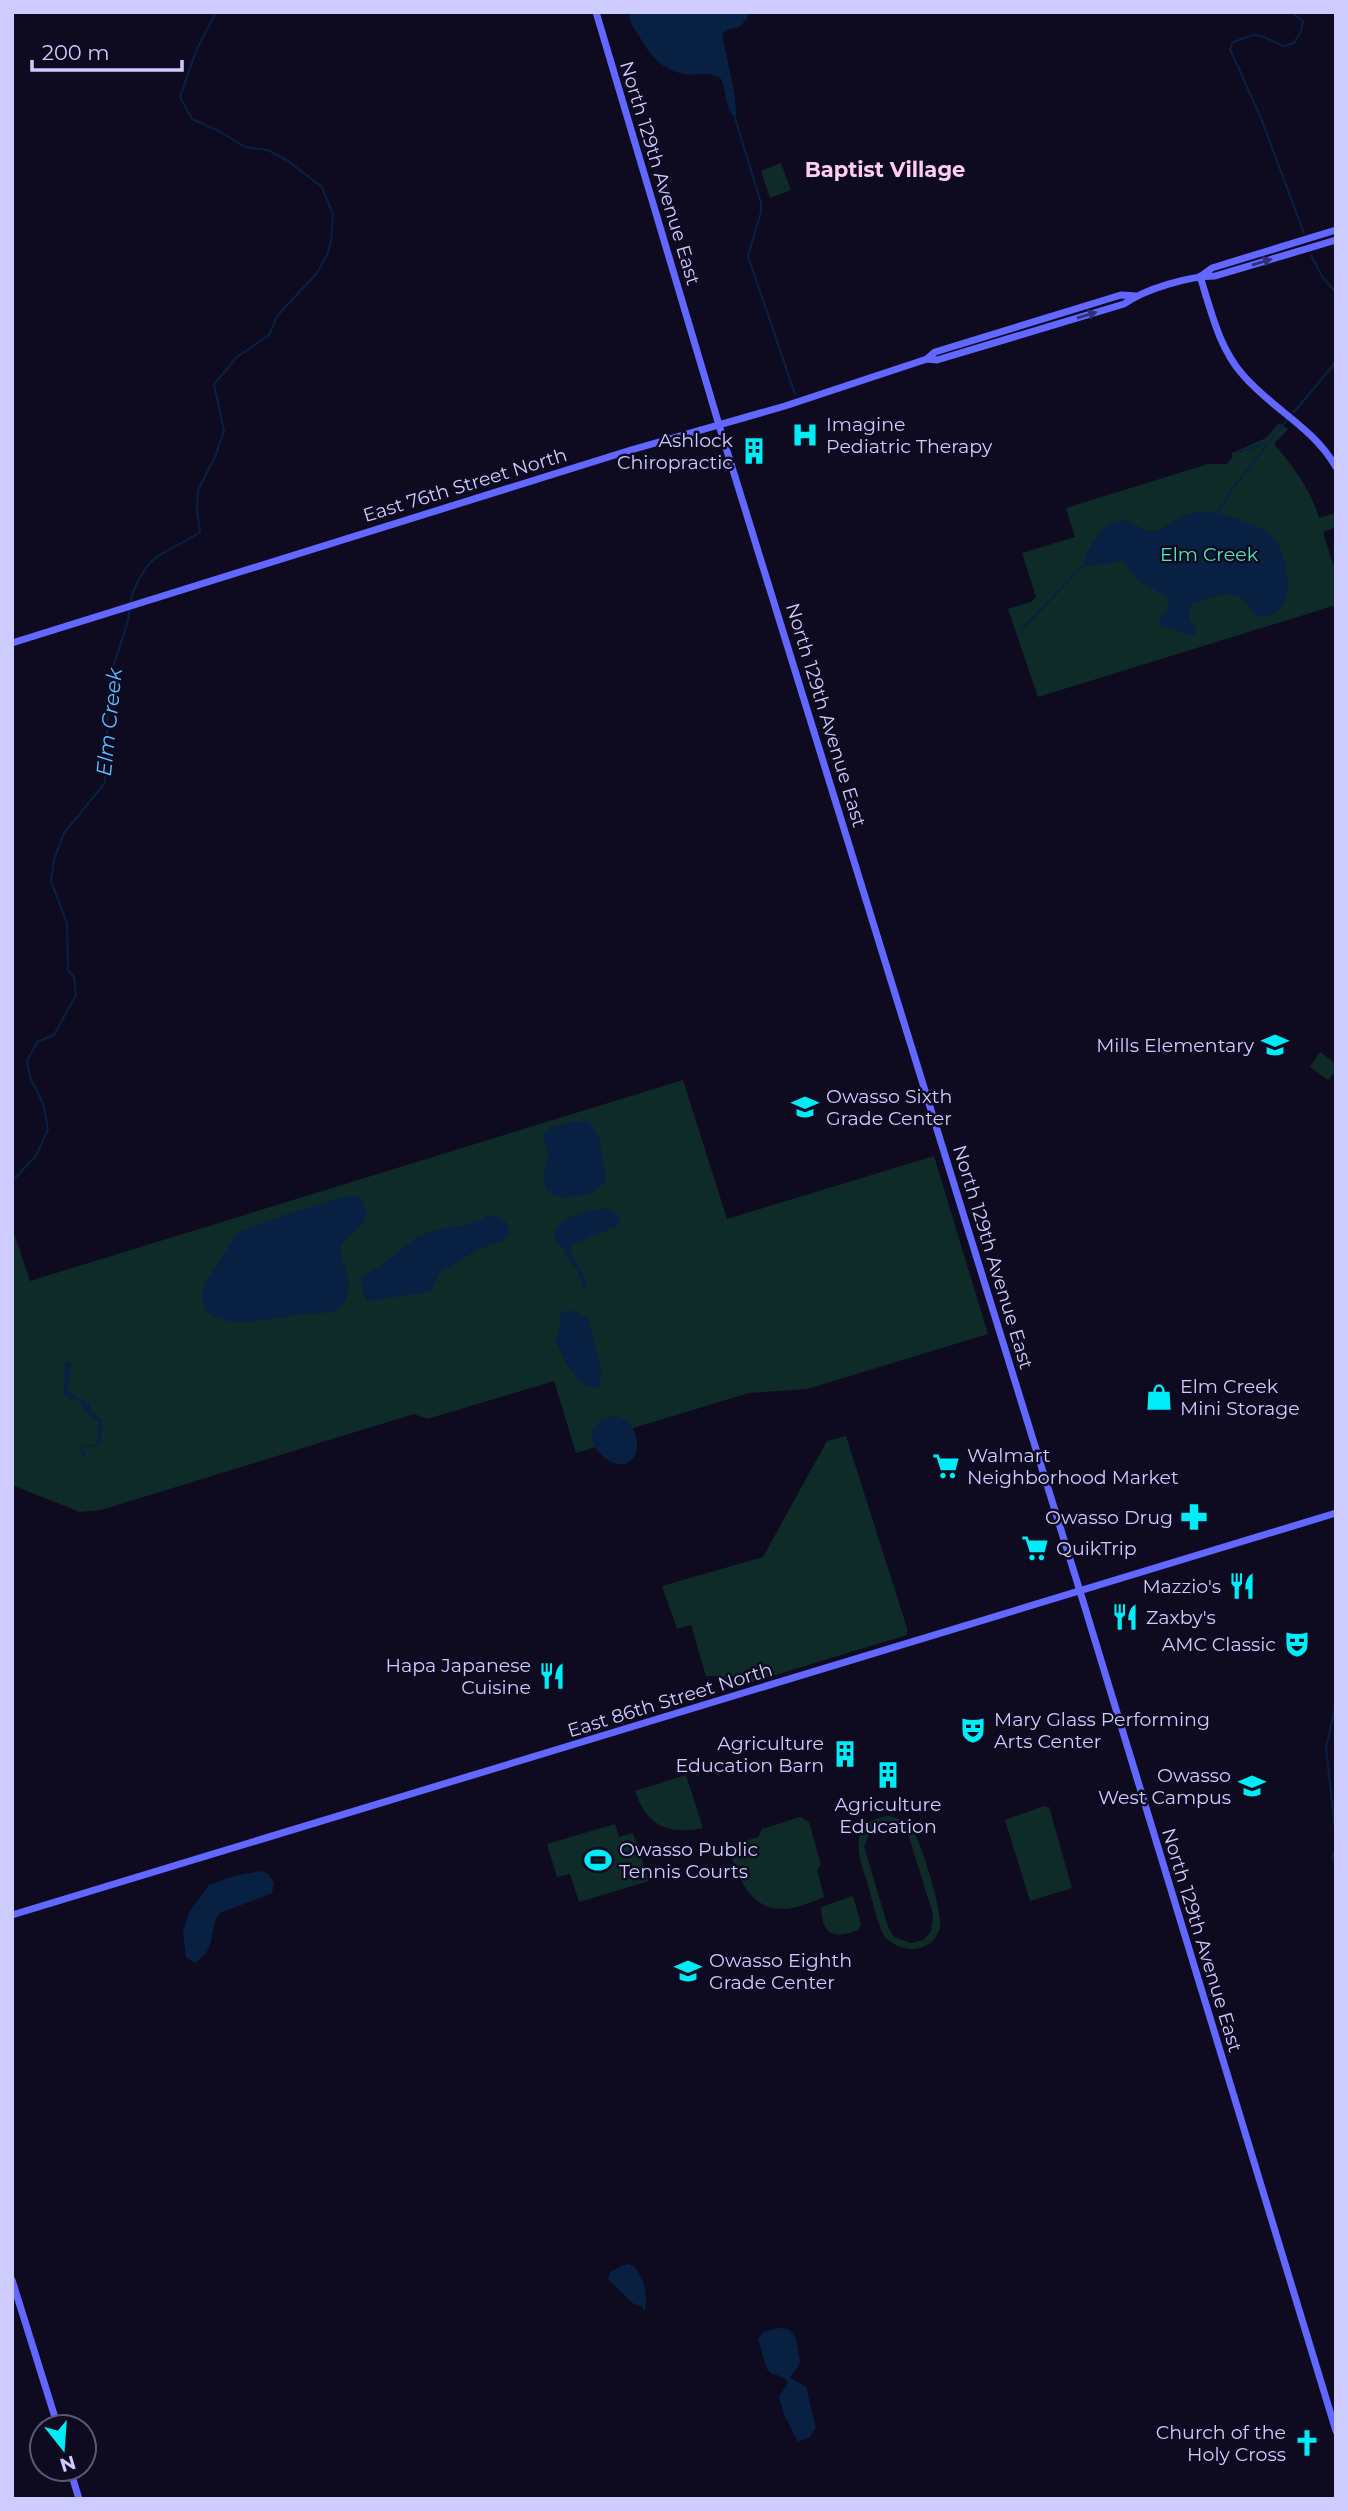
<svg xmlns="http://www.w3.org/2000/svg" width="1348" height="2511" font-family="Montserrat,sans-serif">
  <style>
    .green { fill: #0e2b28; fill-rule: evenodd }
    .water { fill: #082143 }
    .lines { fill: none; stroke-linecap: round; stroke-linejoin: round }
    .stream { stroke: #082143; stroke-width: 2 }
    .secondary { stroke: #6267ff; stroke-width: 7 }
    .oneway { fill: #30307a }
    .labels { text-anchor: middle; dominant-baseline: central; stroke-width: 5; stroke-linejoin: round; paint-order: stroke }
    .street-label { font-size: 19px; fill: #cecbff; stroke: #0e0b21 }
    .poi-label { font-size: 19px; fill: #cecbff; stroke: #0e0b21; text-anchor: start }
    .park-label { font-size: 19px; fill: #50e6b7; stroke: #0e0b21 }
    .neighbourhood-label { font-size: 21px; font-weight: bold; fill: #ffcdf0; stroke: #0e0b21 }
    .water-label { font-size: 21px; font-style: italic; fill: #59bcff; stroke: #0e0b21 }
  </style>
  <rect width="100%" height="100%" fill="#0e0b21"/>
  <path class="green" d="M 781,163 L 791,190 L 770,198 L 761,171 Z
    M 1279,423 L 1288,429 L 1274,444 C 1293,466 1311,490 1319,518 L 1336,513 L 1336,527 L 1323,532 L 1336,574 L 1336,605 L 1038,697 L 1008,609 L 1031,602 L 1036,597 L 1022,553 L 1075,537 L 1066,508 L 1208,464 L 1227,464 L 1232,458 L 1232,453 L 1266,438 Z
    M 1320,1052 L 1336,1064 L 1336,1070 L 1328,1080 L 1310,1067 Z
    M 683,1080 L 727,1219 L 934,1156 L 988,1334 L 807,1389 L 749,1393 L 633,1428 L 595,1447 L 576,1453 L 554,1381 L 427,1419 L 414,1414 L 101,1510 L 80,1512 L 12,1485 L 12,1227 L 30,1281 Z
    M 846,1436 L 907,1628 L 907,1635 L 732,1688 L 726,1686 L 716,1676 L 706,1676 L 691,1625 L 677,1629 L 662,1586 L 763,1557 L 827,1441 Z
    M 686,1775 L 703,1828 C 668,1835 647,1826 635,1791 Z
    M 1044,1806 L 1049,1807 L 1072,1888 L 1030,1901 L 1005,1820 Z
    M 887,1816 C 896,1817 904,1820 911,1827 C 920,1837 943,1914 940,1927 C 933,1954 901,1955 884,1936 C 877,1921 873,1904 869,1888 C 860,1860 844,1823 887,1816 ZM 887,1823 L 899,1826 L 908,1834 L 933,1914 L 931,1931 L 923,1940 L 911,1943 L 894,1937 L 888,1927 L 864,1846 L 871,1830 Z
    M 800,1817 L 809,1822 L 821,1865 L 817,1870 L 824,1897 C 814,1901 803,1906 792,1908 C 750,1915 739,1878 728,1846 L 758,1837 L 762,1829 Z
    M 615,1824 L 619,1837 L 633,1833 L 649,1881 L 579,1902 L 570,1874 L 557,1877 L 547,1844 Z
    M 853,1896 L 861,1924 L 858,1930 C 833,1940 822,1934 821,1907 Z"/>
  <path class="water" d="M 630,12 L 750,12 C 738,36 733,23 722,34 C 724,49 740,106 735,118 L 729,110 L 722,80 C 711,70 697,76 685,74 C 665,71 651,57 642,41 C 636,30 629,26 630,12 Z
    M 1206,511 C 1220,512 1263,526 1272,536 C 1291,556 1300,623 1256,616 C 1252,612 1251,606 1246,602 C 1232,587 1210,598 1193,603 C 1187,612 1187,620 1196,627 L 1196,633 L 1192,635 L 1162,626 L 1159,622 L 1160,617 C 1168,610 1171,608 1167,597 L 1138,581 L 1122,560 L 1094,566 L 1083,565 C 1088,546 1106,512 1130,522 C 1138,525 1146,534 1156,531 C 1162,530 1169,523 1174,520 C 1184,514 1195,513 1206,511 Z
    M 575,1121 L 589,1121 L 599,1138 L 606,1179 C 600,1190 592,1194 580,1196 C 559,1199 541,1198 544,1171 C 545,1165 549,1160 548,1155 C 547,1147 544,1141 544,1133 L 552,1127 Z
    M 349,1196 L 360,1197 C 378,1228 350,1227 340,1248 C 342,1266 355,1281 345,1301 C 338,1315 319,1313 306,1314 C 279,1316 226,1333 205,1310 L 202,1297 L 205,1283 L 238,1232 L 296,1211 Z
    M 604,1208 L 612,1211 L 620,1216 L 619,1225 L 570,1246 C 571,1261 585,1270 587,1286 L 584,1288 L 577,1270 L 568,1259 L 563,1247 L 556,1243 C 548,1218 586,1211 604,1208 Z
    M 488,1216 C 501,1215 507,1220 510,1232 L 504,1240 L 476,1250 L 451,1267 L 442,1270 L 430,1292 L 367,1301 L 361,1287 L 361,1277 L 378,1268 L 417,1237 L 438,1229 L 466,1225 Z
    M 568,1310 L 579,1313 L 588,1319 L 602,1372 L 599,1388 C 595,1387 591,1387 587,1386 C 573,1380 561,1353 555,1340 L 561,1325 L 560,1313 Z
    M 71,1362 L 68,1392 L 89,1403 L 93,1413 L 103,1421 L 100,1444 L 83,1448 L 86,1456 L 82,1457 L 80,1450 L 82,1446 L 95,1444 L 98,1441 L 97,1429 L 100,1423 L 89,1415 L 79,1401 L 69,1399 L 64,1394 L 65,1363 Z
    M 617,1416 C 631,1419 640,1438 636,1452 C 623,1491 556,1425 617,1416 Z
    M 262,1871 L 268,1874 L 274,1883 L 272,1893 L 220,1913 C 210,1925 215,1939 207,1951 C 204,1956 199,1959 195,1963 L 186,1957 L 183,1932 L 189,1912 L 209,1885 L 234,1876 Z
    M 627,2264 L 634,2266 C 646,2282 647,2293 645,2312 L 642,2306 L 634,2304 L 608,2279 L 610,2272 Z
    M 777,2328 L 789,2329 L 796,2339 L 800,2363 L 790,2378 L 806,2387 L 816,2428 L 810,2437 L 798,2442 L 784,2414 L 779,2397 L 788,2383 L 785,2378 L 771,2373 L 767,2369 L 758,2339 L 764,2332 Z"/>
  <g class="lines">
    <path class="stream" d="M 1292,12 L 1303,22 L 1301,31 L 1294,43 L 1283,46 C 1256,34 1261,30 1232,43 L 1230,49 L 1261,118 L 1304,233
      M 735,118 L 761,203 L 761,212 L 748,256 L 795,394
      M 1311,255 L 1323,278 L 1336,292
      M 1294,412 L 1336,362
      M 1240,452 L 1269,442
      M 1218,512 L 1232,489 L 1287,420
      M 130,603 C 133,588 146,562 160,555 C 173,547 187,541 200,532 L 197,510 L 198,490 L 215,457 L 224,431 L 214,384 L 237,357 L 269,335 L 277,316 L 317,273 L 328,253 L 331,241 L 333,215 L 322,187 L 288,161 L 268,150 L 245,147 L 219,131 L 192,119 L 180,97 L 196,51 L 216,12
      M 1021,630 L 1083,566
      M 12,1181 L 36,1156 L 48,1129 L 43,1103 L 30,1077 L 27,1061 L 37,1042 L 54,1035 L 76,995 L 74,977 L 68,970 L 67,923 L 51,881 L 54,859 L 64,833 L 105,783 L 109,680 L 127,624 L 130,609
      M 1336,1703 L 1326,1748 L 1336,1838
      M 1332,1859 L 1336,1846"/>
    <path class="secondary" d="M 596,12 L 719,425 L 1083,1601 L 1336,2431
      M 1200,276 C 1211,311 1219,348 1243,375 C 1272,409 1313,427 1336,467
      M 1201,276 L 1212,268 L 1336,230
      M 927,359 L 937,360 L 1124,304 C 1145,289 1189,276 1215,276 L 1336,240
      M 12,643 L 631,450 L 785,406 L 927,359 L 935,352 L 1121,295 L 1136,296
      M 12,1915 L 1336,1513
      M 12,2280 L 58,2427
      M 70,2469 L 79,2499"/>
  </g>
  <defs><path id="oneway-solid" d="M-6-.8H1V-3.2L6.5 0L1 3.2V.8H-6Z" transform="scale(1.75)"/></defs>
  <g class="oneway">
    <use href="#oneway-solid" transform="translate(1262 262) rotate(-17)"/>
    <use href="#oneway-solid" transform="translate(1087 315) rotate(-17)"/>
  </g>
  <defs>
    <symbol id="hospital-bare" viewBox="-9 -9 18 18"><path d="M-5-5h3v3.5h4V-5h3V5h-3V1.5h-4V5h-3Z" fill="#00ecf6" stroke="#0e0b21" stroke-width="2.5" paint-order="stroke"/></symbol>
    <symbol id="building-bare" viewBox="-9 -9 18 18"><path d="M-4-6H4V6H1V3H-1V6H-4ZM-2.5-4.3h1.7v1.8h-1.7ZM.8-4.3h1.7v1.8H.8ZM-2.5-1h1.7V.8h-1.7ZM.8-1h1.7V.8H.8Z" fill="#00ecf6" stroke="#0e0b21" stroke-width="2.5" paint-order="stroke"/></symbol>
    <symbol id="school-bare" viewBox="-9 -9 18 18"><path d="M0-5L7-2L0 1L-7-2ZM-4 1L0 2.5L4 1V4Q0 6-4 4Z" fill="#00ecf6" stroke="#0e0b21" stroke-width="2.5" paint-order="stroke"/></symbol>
    <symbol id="shop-bare" viewBox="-9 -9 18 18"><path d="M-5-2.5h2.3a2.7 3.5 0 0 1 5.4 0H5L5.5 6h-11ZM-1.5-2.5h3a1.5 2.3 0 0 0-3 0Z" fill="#00ecf6" stroke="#0e0b21" stroke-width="2.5" paint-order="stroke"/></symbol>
    <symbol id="supermarket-bare" viewBox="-9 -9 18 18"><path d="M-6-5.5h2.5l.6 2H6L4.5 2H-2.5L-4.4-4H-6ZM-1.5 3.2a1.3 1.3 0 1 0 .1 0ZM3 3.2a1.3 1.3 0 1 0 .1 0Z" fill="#00ecf6" stroke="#0e0b21" stroke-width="2.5" paint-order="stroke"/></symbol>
    <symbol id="pharmacy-bare" viewBox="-9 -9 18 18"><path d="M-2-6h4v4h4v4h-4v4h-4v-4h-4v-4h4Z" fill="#00ecf6" stroke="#0e0b21" stroke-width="2.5" paint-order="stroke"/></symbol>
    <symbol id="restaurant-bare" viewBox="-9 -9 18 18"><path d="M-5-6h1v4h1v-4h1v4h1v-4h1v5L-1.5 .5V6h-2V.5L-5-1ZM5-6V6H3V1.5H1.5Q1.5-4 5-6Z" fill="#00ecf6" stroke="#0e0b21" stroke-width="2.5" paint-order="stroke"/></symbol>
    <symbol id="theatre-bare" viewBox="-9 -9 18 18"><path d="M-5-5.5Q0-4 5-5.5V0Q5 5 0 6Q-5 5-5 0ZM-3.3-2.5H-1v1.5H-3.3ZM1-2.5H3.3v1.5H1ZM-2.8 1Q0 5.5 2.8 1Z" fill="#00ecf6" stroke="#0e0b21" stroke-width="2.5" paint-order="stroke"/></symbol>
    <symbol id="stadium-bare" viewBox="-9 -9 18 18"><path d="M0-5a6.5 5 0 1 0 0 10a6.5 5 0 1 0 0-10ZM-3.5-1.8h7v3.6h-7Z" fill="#00ecf6" stroke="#0e0b21" stroke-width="2.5" paint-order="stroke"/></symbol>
    <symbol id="church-bare" viewBox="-9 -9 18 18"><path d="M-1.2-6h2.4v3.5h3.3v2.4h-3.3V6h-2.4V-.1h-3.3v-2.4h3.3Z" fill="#00ecf6" stroke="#0e0b21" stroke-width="2.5" paint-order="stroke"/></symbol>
  </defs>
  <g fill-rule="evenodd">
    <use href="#hospital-bare" x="786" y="416" width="38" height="38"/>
    <use href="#building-bare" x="735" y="432" width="38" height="38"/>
    <use href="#school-bare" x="1256" y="1026" width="38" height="38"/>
    <use href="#school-bare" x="786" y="1088" width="38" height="38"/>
    <use href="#shop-bare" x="1140" y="1378" width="38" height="38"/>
    <use href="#supermarket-bare" x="927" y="1447" width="38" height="38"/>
    <use href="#pharmacy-bare" x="1175" y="1498" width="38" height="38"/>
    <use href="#supermarket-bare" x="1016" y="1529" width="38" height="38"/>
    <use href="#restaurant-bare" x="1223" y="1567" width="38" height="38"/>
    <use href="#restaurant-bare" x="1106" y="1598" width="38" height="38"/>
    <use href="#theatre-bare" x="1278" y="1625" width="38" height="38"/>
    <use href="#restaurant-bare" x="533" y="1657" width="38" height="38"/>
    <use href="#theatre-bare" x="954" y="1711" width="38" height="38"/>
    <use href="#building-bare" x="826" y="1735" width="38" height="38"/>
    <use href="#building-bare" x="869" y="1756" width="38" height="38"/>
    <use href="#school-bare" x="1233" y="1767" width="38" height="38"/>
    <use href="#stadium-bare" x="579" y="1841" width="38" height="38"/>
    <use href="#school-bare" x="669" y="1952" width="38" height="38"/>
    <use href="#church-bare" x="1288" y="2424" width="38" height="38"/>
  </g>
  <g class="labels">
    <g class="street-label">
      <text transform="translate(660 173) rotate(73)">North 129th Avenue East</text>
      <text transform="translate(465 485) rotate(-17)">East 76th Street North</text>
      <text transform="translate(826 715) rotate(73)">North 129th Avenue East</text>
      <text transform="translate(993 1257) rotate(73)">North 129th Avenue East</text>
      <text transform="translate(670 1700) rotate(-17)">East 86th Street North</text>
      <text transform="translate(1202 1940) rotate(73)">North 129th Avenue East</text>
    </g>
    <g class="poi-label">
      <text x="826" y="424">Imagine<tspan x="826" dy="22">Pediatric Therapy</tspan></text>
      <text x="733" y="440" text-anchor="end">Ashlock<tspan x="733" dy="22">Chiropractic</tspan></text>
      <text x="1254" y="1045" text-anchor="end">Mills Elementary</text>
      <text x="826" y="1096">Owasso Sixth<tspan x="826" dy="22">Grade Center</tspan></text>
      <text x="1180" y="1386">Elm Creek<tspan x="1180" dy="22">Mini Storage</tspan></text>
      <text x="967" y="1455">Walmart<tspan x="967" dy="22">Neighborhood Market</tspan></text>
      <text x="1173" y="1517" text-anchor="end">Owasso Drug</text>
      <text x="1056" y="1548">QuikTrip</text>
      <text x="1221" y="1586" text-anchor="end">Mazzio's</text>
      <text x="1146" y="1617">Zaxby's</text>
      <text x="1276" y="1644" text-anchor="end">AMC Classic</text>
      <text x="531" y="1665" text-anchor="end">Hapa Japanese<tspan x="531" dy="22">Cuisine</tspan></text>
      <text x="994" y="1719">Mary Glass Performing<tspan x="994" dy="22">Arts Center</tspan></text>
      <text x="824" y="1743" text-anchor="end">Agriculture<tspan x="824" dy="22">Education Barn</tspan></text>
      <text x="1231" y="1775" text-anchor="end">Owasso<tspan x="1231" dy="22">West Campus</tspan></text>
      <text x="888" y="1804" text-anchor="middle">Agriculture<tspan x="888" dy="22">Education</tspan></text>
      <text x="619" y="1849">Owasso Public<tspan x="619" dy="22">Tennis Courts</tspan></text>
      <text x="709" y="1960">Owasso Eighth<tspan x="709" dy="22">Grade Center</tspan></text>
      <text x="1286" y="2432" text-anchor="end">Church of the<tspan x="1286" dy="22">Holy Cross</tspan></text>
    </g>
    <g class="park-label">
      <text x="1209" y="554">Elm Creek</text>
    </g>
    <g class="neighbourhood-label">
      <text x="885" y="169">Baptist Village</text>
    </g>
    <g class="water-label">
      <text transform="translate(109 722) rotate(-84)">Elm Creek</text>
    </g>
  </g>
  <rect width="1348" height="2511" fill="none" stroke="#cecbff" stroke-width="28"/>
  <g transform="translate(63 2448) rotate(163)"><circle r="33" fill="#0e0b21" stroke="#5b587a" stroke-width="2"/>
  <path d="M0-5L12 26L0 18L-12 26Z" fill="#00ecf6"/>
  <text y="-10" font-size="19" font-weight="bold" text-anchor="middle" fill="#cecbff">N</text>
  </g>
  <path d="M32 60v10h150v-10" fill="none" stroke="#cecbff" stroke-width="3.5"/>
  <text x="42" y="60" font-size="21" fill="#cecbff" stroke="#0e0b21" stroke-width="5" paint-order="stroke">200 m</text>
</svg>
